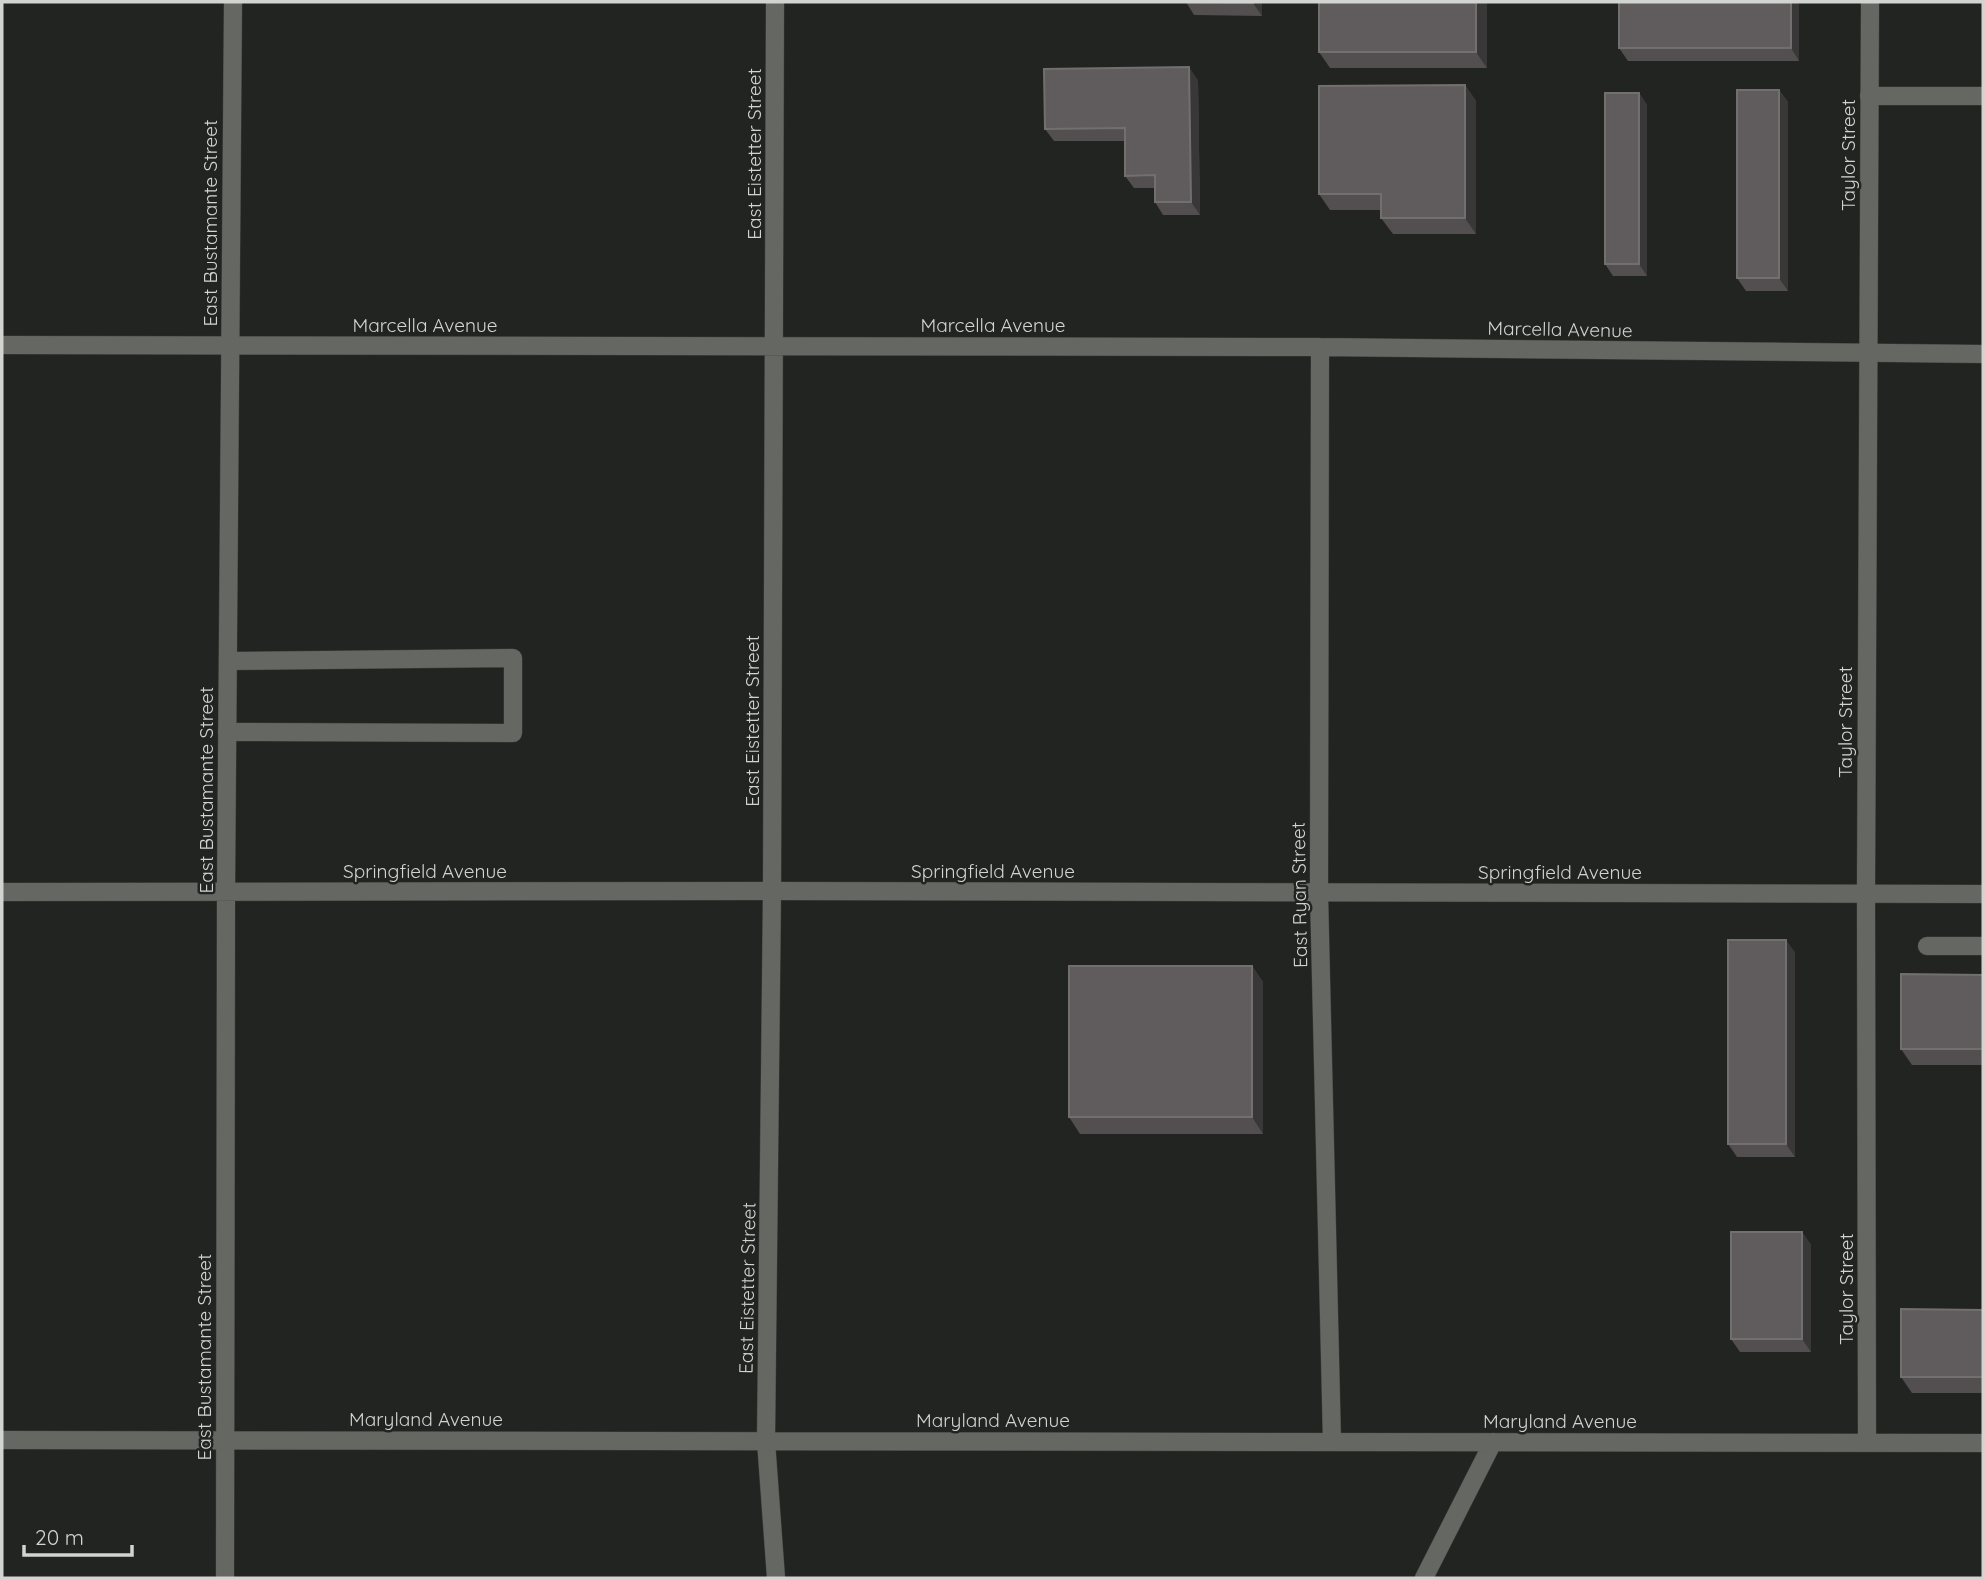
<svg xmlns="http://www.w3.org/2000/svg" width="1985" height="1580" font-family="Quicksand,sans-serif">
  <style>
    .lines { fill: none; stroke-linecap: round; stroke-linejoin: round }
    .lane-casing { stroke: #3c3e3a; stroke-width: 19 }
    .street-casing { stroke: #3c3e3a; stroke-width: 19 }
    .secondary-casing { stroke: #3c3e3a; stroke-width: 19 }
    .lane { stroke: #646762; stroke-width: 18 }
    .street { stroke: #646762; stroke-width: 18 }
    .secondary { stroke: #646762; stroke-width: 18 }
    .wall { fill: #534e4f }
    .shaded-wall { fill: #393737 }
    .building { fill: #605c5d; stroke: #726f6f; stroke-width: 2 }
    .labels { text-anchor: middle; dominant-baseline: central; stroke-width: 5; stroke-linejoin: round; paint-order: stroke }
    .street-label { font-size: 19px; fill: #d2d4d1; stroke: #222421 }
  </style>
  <rect width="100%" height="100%" fill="#222421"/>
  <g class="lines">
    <defs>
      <path id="lane" d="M 227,732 L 513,733 L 513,658 L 228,661
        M 1927,946 L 1983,946
        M 766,1441 L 776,1578"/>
      <path id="street" d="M 1869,96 L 1983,96
        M 2,345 L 1320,347 L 1983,354
        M 1320,347 L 1319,893 L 1332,1442
        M 1866,893 L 1867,1443
        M 2,1440 L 1983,1443
        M 766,1441 L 772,891 L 775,2
        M 1424,1578 L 1493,1442"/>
      <path id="secondary" d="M 2,892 L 772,891 L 1983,894
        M 1866,893 L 1870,2
        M 225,1578 L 226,892 L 233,2"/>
    </defs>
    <use href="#lane" class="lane-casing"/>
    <use href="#street" class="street-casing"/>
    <use href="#secondary" class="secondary-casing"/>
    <use href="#lane" class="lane"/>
    <use href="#street" class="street"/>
    <use href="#secondary" class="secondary"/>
  </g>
  <path class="wall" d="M 1186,2 L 1262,2 L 1262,16 L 1194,15 Z
    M 1487,2 L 1487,68 L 1330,68 L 1319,52 Z
    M 1619,2 L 1797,2 L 1799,5 L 1799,61 L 1628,61 L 1619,48 Z
    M 1198,80 L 1200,215 L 1163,215 L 1155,202 L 1155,188 L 1134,188 L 1125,176 L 1125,141 L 1054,141 L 1045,129 Z
    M 1465,85 L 1476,101 L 1476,234 L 1393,234 L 1381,218 L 1381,210 L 1330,210 L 1319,194 Z
    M 1779,90 L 1788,102 L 1788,291 L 1746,291 L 1737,278 Z
    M 1639,93 L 1647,105 L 1647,276 L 1613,276 L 1605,264 Z
    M 1795,952 L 1795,1157 L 1737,1157 L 1728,1144 Z
    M 1252,966 L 1263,982 L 1263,1134 L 1080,1134 L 1069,1117 Z
    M 1983,975 L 1983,1065 L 1912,1065 L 1901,1049 Z
    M 1802,1232 L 1811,1245 L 1811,1352 L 1740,1352 L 1731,1339 Z
    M 1983,1310 L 1983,1393 L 1912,1393 L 1901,1377 Z"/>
  <path class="shaded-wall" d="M 1253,2 L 1262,2 L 1262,16 L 1253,3 Z
    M 1476,2 L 1487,2 L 1487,68 L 1476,52 Z
    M 1791,2 L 1797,2 L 1799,5 L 1799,61 L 1791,48 Z
    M 1189,67 L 1198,80 L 1200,215 L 1191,202 Z
    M 1465,85 L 1476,101 L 1476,234 L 1465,218 Z
    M 1779,90 L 1788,102 L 1788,291 L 1779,278 Z
    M 1639,93 L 1647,105 L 1647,276 L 1639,264 Z
    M 1786,940 L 1795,952 L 1795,1157 L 1786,1144 Z
    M 1252,966 L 1263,982 L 1263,1134 L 1252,1117 Z
    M 1802,1232 L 1811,1245 L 1811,1352 L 1802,1339 Z"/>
  <path class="building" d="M 1186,2 L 1253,2 L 1253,3 Z
    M 1319,2 L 1476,2 L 1476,52 L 1319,52 Z
    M 1619,2 L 1791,2 L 1791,48 L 1619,48 Z
    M 1189,67 L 1191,202 L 1155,202 L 1155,175 L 1125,176 L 1125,128 L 1045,129 L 1044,69 Z
    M 1465,85 L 1465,218 L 1381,218 L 1381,194 L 1319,194 L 1319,86 Z
    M 1737,90 L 1779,90 L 1779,278 L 1737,278 Z
    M 1605,93 L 1639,93 L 1639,264 L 1605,264 Z
    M 1728,940 L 1786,940 L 1786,1144 L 1728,1144 Z
    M 1069,966 L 1252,966 L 1252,1117 L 1069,1117 Z
    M 1901,974 L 1983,975 L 1983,1049 L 1901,1049 Z
    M 1731,1232 L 1802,1232 L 1802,1339 L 1731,1339 Z
    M 1901,1309 L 1983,1310 L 1983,1377 L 1901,1377 Z"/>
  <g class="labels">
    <g class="street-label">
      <text transform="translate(754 154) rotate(-90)">East Eistetter Street</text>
      <text transform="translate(1848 155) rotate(-90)">Taylor Street</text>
      <text transform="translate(210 223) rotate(-90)">East Bustamante Street</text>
      <text x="425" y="325">Marcella Avenue</text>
      <text x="993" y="325">Marcella Avenue</text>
      <text transform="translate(1560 329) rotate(1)">Marcella Avenue</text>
      <text transform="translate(752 721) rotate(-90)">East Eistetter Street</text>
      <text transform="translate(1845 722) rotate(-90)">Taylor Street</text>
      <text transform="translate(206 790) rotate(-90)">East Bustamante Street</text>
      <text x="425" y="871">Springfield Avenue</text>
      <text x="993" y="871">Springfield Avenue</text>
      <text x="1560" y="872">Springfield Avenue</text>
      <text transform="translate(1299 895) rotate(-91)">East Ryan Street</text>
      <text transform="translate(747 1288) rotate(-89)">East Eistetter Street</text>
      <text transform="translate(1846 1289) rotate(-90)">Taylor Street</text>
      <text transform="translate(204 1357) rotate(-90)">East Bustamante Street</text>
      <text x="426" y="1419">Maryland Avenue</text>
      <text x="993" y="1420">Maryland Avenue</text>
      <text x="1560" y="1421">Maryland Avenue</text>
    </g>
  </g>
  <rect width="1985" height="1580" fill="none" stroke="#d2d4d1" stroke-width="7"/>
  <path d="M24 1545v10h108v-10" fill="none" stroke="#d2d4d1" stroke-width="3.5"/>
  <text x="35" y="1545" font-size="21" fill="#d2d4d1" stroke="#222421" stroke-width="5" paint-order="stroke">20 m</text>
</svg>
